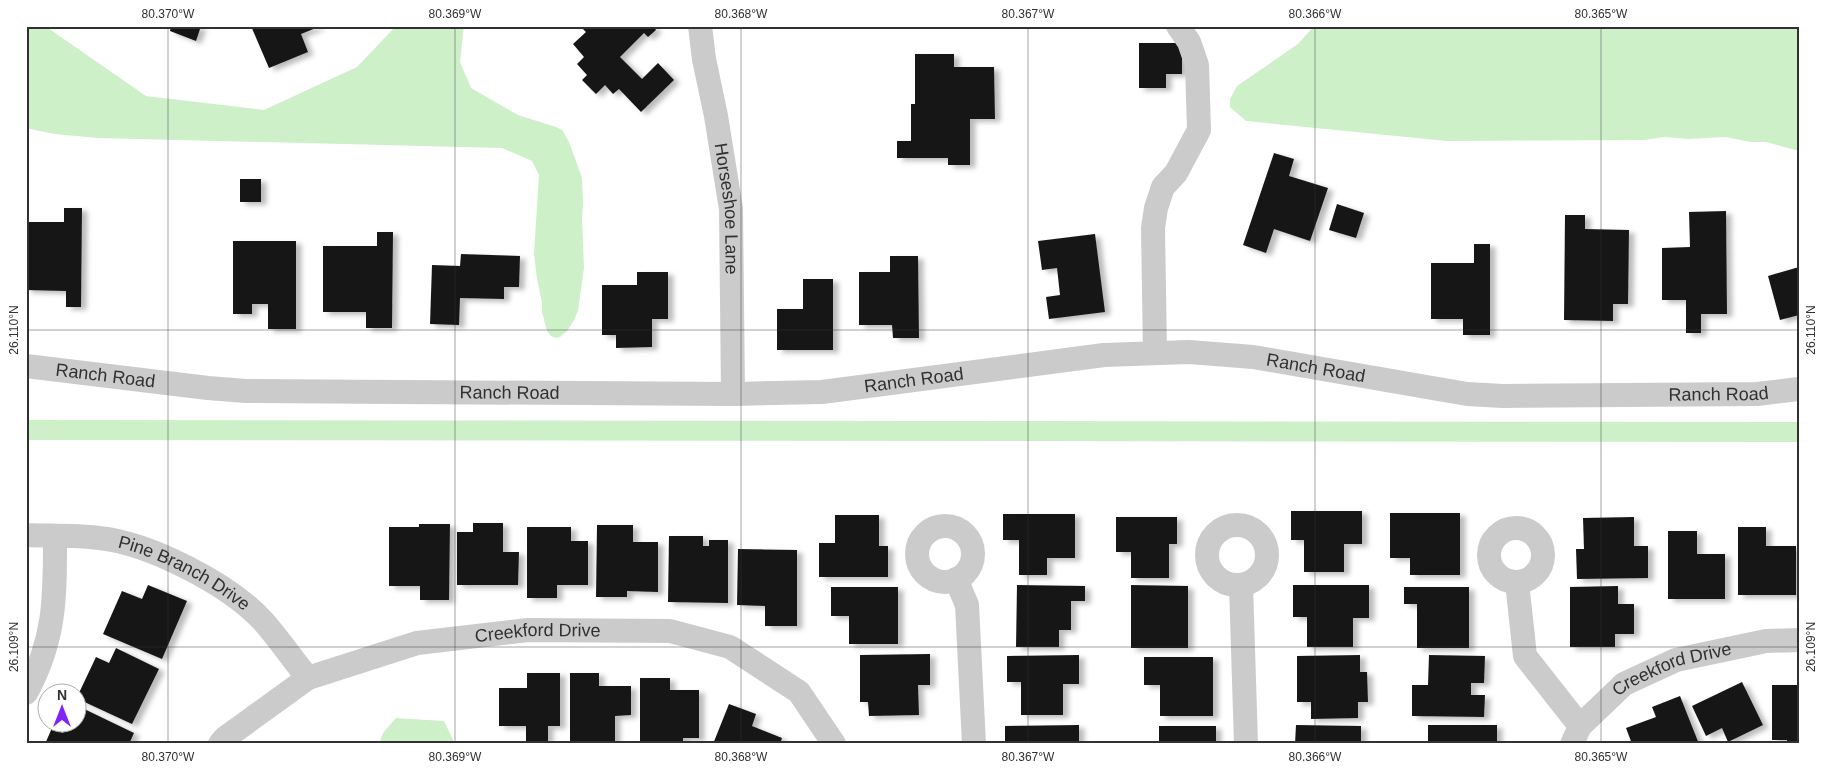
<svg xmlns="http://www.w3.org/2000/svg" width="1825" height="770" font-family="Helvetica,sans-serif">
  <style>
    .water { fill: #cdf0c9 }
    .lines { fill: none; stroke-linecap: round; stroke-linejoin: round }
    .canal { stroke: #cdf0c9; stroke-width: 20 }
    .building { fill: #181818; filter: url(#shadow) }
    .minor { stroke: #cbcbcb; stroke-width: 24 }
    .ticks { fill: none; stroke: #313131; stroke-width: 1; stroke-opacity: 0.45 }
    .labels { text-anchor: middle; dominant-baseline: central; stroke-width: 5; stroke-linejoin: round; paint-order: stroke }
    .street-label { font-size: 18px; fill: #313131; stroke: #fff }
    .neatline { fill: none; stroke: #313131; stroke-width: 2 }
    .ticks-label { font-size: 12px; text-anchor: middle; fill: #313131 }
  </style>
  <defs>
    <filter id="shadow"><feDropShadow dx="5.5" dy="3" stdDeviation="2.5" flood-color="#0004"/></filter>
  </defs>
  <rect width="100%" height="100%" fill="#fff"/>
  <path class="water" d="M 26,26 L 45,26 L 146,96 L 264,110 L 357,67 L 396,26 L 464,26 L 460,62 L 471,88 L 518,115 L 556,127 L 562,130 L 569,142 L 582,178 L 583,204 L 582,218 L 584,268 L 578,311 L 573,322 L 567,331 L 560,337 L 556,338 L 551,336 L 547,331 L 542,312 L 542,303 L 537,279 L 534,254 L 539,175 L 532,161 L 502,148 L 98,138 L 54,134 L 26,128 Z
    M 1314,26 L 1799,26 L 1799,151 L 1766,142 L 1750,142 L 1726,137 L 1689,139 L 1665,137 L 1644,140 L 1447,141 L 1246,121 L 1230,107 L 1230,99 L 1237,86 L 1298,44 Z
    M 396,718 L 444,721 L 455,744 L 379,744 L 383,733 Z"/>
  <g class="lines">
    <path class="canal" d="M 26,430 L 1799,432"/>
  </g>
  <path class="building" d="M 171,26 L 201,26 L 196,41 L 170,31 Z
    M 251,26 L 321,26 L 301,34 L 308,52 L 269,68 Z
    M 580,26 L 653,26 L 656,30 L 648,37 L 644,33 L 620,57 L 642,79 L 658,63 L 674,80 L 641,112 L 619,89 L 613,94 L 605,85 L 596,94 L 582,80 L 587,75 L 577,64 L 584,57 L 573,44 L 586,32 Z
    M 1139,43 L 1182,43 L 1182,74 L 1166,74 L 1166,88 L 1139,88 Z
    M 915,54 L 954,54 L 954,67 L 994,67 L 995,119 L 970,119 L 970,165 L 948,165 L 948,158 L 897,158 L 897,141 L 911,141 L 911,104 L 915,104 Z
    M 1274,153 L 1294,159 L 1289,176 L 1328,188 L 1310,241 L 1274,229 L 1266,253 L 1243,245 Z
    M 240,179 L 261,179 L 261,202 L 240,202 Z
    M 1337,204 L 1364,213 L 1356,238 L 1329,230 Z
    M 64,208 L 82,208 L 81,307 L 66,307 L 66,291 L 26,290 L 26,222 L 64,222 Z
    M 1726,211 L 1727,314 L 1701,314 L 1701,333 L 1686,333 L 1686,300 L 1662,300 L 1662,248 L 1690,247 L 1689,212 Z
    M 1565,215 L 1585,215 L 1585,229 L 1629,230 L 1628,304 L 1613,304 L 1613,321 L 1564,320 Z
    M 377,232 L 393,232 L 392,328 L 366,328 L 366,312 L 323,312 L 323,246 L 377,246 Z
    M 1095,234 L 1105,312 L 1049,319 L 1046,297 L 1060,295 L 1057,268 L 1042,270 L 1038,241 Z
    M 233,241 L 296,241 L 296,329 L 268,329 L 268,304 L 252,304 L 252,314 L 233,314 Z
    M 1474,244 L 1490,244 L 1490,335 L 1463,335 L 1463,319 L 1431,319 L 1431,263 L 1474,263 Z
    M 461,254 L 520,256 L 519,287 L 504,287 L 504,299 L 460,298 L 459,325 L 430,324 L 432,265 L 460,266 Z
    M 890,256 L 918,256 L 919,338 L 893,338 L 892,325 L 859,325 L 859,272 L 890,272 Z
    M 1799,267 L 1799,315 L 1780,320 L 1768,276 Z
    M 637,272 L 668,272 L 668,319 L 652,319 L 652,347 L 616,348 L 616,335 L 602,335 L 602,285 L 637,285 Z
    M 803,279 L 833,279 L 833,350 L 777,350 L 777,309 L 803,309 Z
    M 1291,511 L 1362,511 L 1362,544 L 1344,544 L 1344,572 L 1304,572 L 1304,540 L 1291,540 Z
    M 1390,513 L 1460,513 L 1460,575 L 1410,575 L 1410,558 L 1390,558 Z
    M 1003,514 L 1075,514 L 1075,558 L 1047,558 L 1047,575 L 1019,575 L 1019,540 L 1003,540 Z
    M 835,515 L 879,515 L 879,546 L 888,546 L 888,577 L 819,577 L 819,543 L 835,543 Z
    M 1116,517 L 1177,517 L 1177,544 L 1169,544 L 1169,578 L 1131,578 L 1131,552 L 1116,552 Z
    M 1634,517 L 1634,546 L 1648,546 L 1648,578 L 1577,579 L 1576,549 L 1584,549 L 1583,518 Z
    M 473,523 L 503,523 L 503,552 L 519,552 L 518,585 L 457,585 L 457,532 L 473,532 Z
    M 419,524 L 450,524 L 449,600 L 420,600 L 420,586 L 389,586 L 389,527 L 419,527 Z
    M 597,525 L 633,525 L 633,542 L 658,542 L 658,592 L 627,591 L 627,597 L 596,597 Z
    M 527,527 L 571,527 L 571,541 L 588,541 L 588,585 L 557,585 L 557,598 L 527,598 Z
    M 1738,527 L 1766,527 L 1766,546 L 1796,546 L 1796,595 L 1738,595 Z
    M 1668,531 L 1697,531 L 1697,554 L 1725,554 L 1725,599 L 1668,599 Z
    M 669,536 L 703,536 L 703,546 L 709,546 L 709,540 L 728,540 L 728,603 L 668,602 Z
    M 738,549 L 797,550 L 797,626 L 765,626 L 765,606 L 737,605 Z
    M 148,585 L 187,601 L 162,659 L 103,634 L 122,591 L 142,599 Z
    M 1017,585 L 1085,586 L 1085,601 L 1071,601 L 1071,630 L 1059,630 L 1059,647 L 1016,647 Z
    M 1131,585 L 1188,586 L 1188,648 L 1131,648 Z
    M 1293,585 L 1369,585 L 1369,618 L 1353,618 L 1353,647 L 1307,647 L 1307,617 L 1293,617 Z
    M 1618,586 L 1618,604 L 1634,604 L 1634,634 L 1615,634 L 1615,647 L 1570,647 L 1570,587 Z
    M 831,587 L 898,587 L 898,644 L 849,644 L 849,616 L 831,616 Z
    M 1404,587 L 1469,587 L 1469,648 L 1417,648 L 1417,604 L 1404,604 Z
    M 116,648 L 159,669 L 132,724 L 78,699 L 78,695 L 96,657 L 109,663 Z
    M 930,654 L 930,685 L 918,685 L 919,715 L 869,716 L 868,702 L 860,702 L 860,655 Z
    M 1079,655 L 1079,684 L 1063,684 L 1063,715 L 1021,715 L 1021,682 L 1007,682 L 1007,656 Z
    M 1360,655 L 1360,672 L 1367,672 L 1368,702 L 1358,702 L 1358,718 L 1311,719 L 1311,702 L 1297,702 L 1297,656 Z
    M 1429,655 L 1485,656 L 1484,683 L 1471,683 L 1471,695 L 1485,695 L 1484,717 L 1412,716 L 1412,685 L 1428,685 Z
    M 1144,657 L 1213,657 L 1213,716 L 1160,716 L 1160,685 L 1144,685 Z
    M 527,673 L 560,673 L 560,726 L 548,726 L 548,741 L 526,741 L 526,726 L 499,726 L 499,688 L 527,688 Z
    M 570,673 L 599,673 L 599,686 L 631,686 L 631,715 L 615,716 L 615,744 L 570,744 Z
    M 640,678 L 670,678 L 670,690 L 699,690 L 699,738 L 683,738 L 683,744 L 640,744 Z
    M 1742,682 L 1763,725 L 1728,742 L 1722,728 L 1706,736 L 1692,706 Z
    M 1772,685 L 1799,685 L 1799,744 L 1787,744 L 1787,740 L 1772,740 Z
    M 1680,696 L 1699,744 L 1632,744 L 1626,728 L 1656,717 L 1652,707 Z
    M 729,704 L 756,714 L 752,726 L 782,738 L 780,744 L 713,744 Z
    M 78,706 L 134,733 L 129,744 L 45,744 L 52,728 L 63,733 L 68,722 L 78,722 Z
    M 1079,725 L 1079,744 L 1005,744 L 1005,726 Z
    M 1296,725 L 1361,726 L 1361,744 L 1295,744 Z
    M 1428,725 L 1497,725 L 1497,744 L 1428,744 Z
    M 1159,726 L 1216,726 L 1216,744 L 1159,744 Z"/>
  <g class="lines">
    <g class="minor">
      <path id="s1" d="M 700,26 L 704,59 L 716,116 L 731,209 L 733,394"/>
      <path d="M 1155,352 L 1153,228 L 1156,208 L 1163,187 L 1176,173 L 1199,130 L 1197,65 L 1189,42 L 1178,26"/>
      <path id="s2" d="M 26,366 L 208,388 L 246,391 L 733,394 L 822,392 L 1104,355 L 1189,352 L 1253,357 L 1467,394 L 1503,396 L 1757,394 L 1799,389"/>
      <circle cx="1237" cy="555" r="30"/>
      <circle cx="945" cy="554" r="28"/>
      <circle cx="1516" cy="555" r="27"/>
      <path id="s3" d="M 26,535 C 50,536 75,535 99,538 C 149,543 229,584 263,621 C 279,639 293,660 308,678"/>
      <path d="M 956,579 L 967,605 L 974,744"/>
      <path d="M 1517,582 L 1525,656 L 1580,726"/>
      <path d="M 1241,585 L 1246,744"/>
      <path d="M 26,693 C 56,639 55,595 55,536"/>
      <path id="s4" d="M 220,744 L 225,738 L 308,678 L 417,643 L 528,630 L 670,631 L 730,647 L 799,692 L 834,744"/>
      <path id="s5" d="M 1572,744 L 1580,726 L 1624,684 L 1676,660 L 1766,641 L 1799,640"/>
    </g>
  </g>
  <path class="ticks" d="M 168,26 L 168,744M 455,26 L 455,744M 741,26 L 741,744M 1028,26 L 1028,744M 1315,26 L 1315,744M 1601,26 L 1601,744M 26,330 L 1799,330M 26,647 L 1799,647"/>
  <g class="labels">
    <g class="street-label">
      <text stroke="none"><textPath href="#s1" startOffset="185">Horseshoe Lane</textPath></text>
      <text stroke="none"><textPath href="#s2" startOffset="1295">Ranch Road</textPath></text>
      <text stroke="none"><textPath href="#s2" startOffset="80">Ranch Road</textPath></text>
      <text stroke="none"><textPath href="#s2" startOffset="890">Ranch Road</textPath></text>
      <text stroke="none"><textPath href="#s2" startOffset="485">Ranch Road</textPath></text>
      <text stroke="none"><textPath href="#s2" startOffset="1700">Ranch Road</textPath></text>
      <text stroke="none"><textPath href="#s3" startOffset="166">Pine Branch Drive</textPath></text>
      <text stroke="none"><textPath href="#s4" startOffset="346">Creekford Drive</textPath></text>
      <text stroke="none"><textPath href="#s5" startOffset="131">Creekford Drive</textPath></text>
    </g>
  </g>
  <rect width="1825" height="770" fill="none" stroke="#ffffff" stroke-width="55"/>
  <g transform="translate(62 708)"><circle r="24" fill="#ffffff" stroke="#adadad"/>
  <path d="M0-4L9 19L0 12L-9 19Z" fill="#7e24f7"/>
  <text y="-8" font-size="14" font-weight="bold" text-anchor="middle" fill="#313131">N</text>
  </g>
  <rect x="28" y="28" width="1770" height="714" class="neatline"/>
  <g class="ticks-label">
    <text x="168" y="18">80.370°W</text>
    <text x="455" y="18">80.369°W</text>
    <text x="741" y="18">80.368°W</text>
    <text x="1028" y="18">80.367°W</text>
    <text x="1315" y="18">80.366°W</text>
    <text x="1601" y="18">80.365°W</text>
    <text transform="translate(14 330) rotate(-90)" y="4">26.110°N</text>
    <text transform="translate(1811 330) rotate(-90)" y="4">26.110°N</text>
    <text transform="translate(14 647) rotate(-90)" y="4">26.109°N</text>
    <text transform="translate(1811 647) rotate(-90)" y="4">26.109°N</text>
    <text x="168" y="761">80.370°W</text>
    <text x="455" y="761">80.369°W</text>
    <text x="741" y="761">80.368°W</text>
    <text x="1028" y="761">80.367°W</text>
    <text x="1315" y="761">80.366°W</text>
    <text x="1601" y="761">80.365°W</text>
  </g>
</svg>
